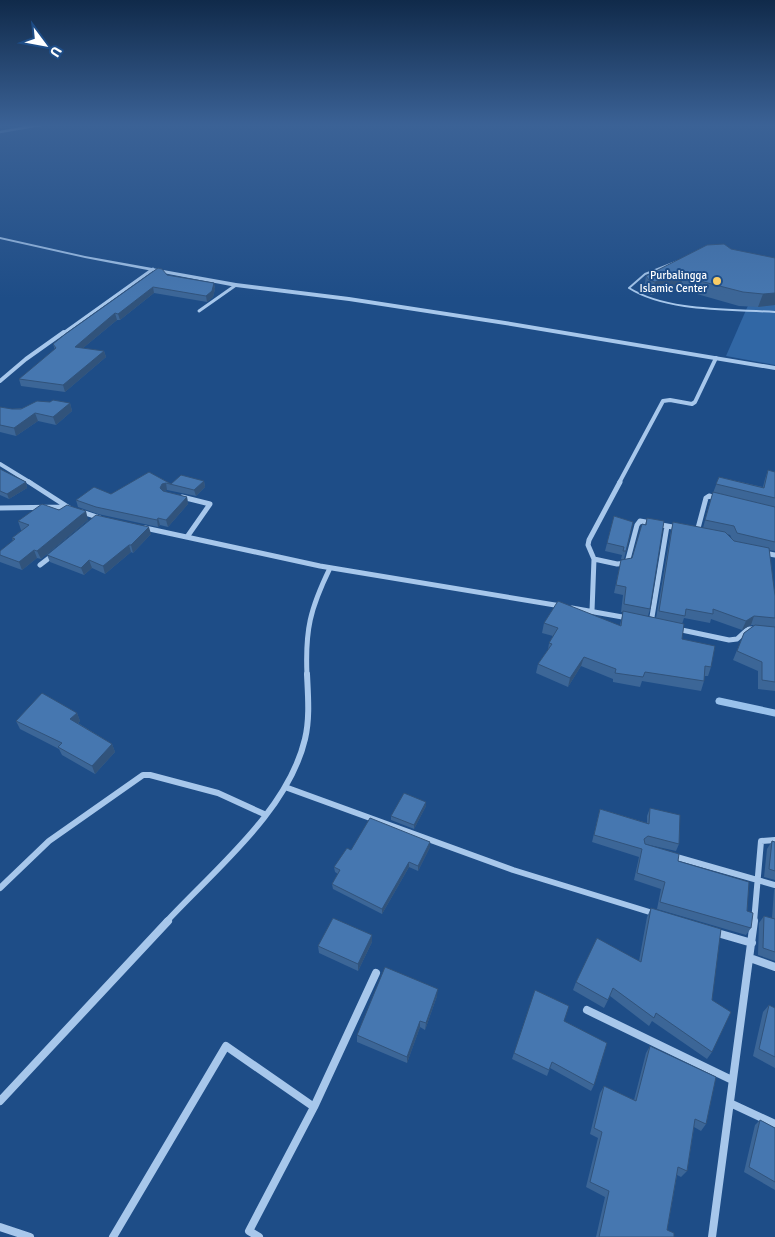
<svg xmlns="http://www.w3.org/2000/svg" width="775" height="1237" font-family="Signika,sans-serif">
  <style>
    .green { fill: #3167a5 }
    .lines { fill: none; stroke-linecap: round; stroke-linejoin: round }
    .stream { stroke: #9ac2ec; stroke-width: 7 }
    .service { stroke: #a7c7eb; stroke-width: 2 }
    .minor-far5 { stroke: #a7c7eb; stroke-width: 2.5 }
    .minor-far4 { stroke: #a7c7eb; stroke-width: 3 }
    .minor-far3 { stroke: #a7c7eb; stroke-width: 4 }
    .minor-far2 { stroke: #a7c7eb; stroke-width: 5 }
    .minor-far1 { stroke: #a7c7eb; stroke-width: 6 }
    .minor { stroke: #a7c7eb; stroke-width: 8 }
    .tertiary { fill: #a7c7eb; fill-rule: evenodd }
    .wall { fill: #3c6697; fill-rule: evenodd }
    .shaded-wall { fill: #31537b }
    .building { fill: #4677b0; stroke: #31537b }
    .poi-dot { fill: #facd66; stroke: #1e4d87; stroke-width: 2 }
    .labels { text-anchor: middle; dominant-baseline: central; stroke-width: 4; stroke-linejoin: round; paint-order: stroke }
    .far-poi-label { font-size: 11px; fill: #fff; stroke: #1e4d87; text-anchor: end }
  </style>
  <rect width="100%" height="100%" fill="#1e4d87"/>
  <path class="green" d="M 750,301 L 775,305 L 775,365 L 726,356 Z"/>
  <g class="lines">
    <path class="stream" d="M 719,701 L 775,713"/>
    <path class="service" d="M 678,261 L 645,274 L 629,288 C 667,312 731,309 775,312"/>
    <path class="minor-far5" d="M 0,132 L 40,125"/>
    <path class="minor-far4" d="M 199,311 L 236,285
      M 62,334 L 153,269"/>
    <path class="minor-far3" d="M 0,381 L 26,359 L 64,332
      M 0,464 L 31,483
      M 619,483 L 663,401 L 670,400 L 692,404 L 695,402 L 716,358"/>
    <path class="minor-far2" d="M 29,482 L 71,509
      M 182,497 L 210,504 L 187,537
      M 0,508 L 65,507
      M 82,512 L 100,518
      M 145,528 L 320,566 L 561,606
      M 697,532 L 706,498 L 709,496 L 716,498
      M 764,553 L 775,555
      M 594,559 L 617,564 L 627,563 L 637,525 L 640,521 L 678,528
      M 40,565 L 53,555
      M 572,608 L 628,618
      M 592,611 L 594,559 L 588,545 L 589,540 L 620,482
      M 651,623 L 667,526
      M 677,629 L 729,640 L 737,639 L 748,629 L 757,629
      M 307,675 C 305,630 310,609 330,568"/>
    <path class="minor-far1" d="M 285,787 L 513,870 L 656,914
      M 673,856 L 775,885
      M 0,888 L 49,841 L 143,775 L 150,775 L 218,793 L 264,814
      M 166,922 C 215,869 288,811 305,739 C 310,718 308,696 307,674
      M 754,922 L 761,841 L 775,840"/>
    <path class="minor" d="M 714,932 L 752,943
      M 750,958 L 775,967
      M 587,1010 L 732,1080
      M 0,1101 L 168,921
      M 730,1103 L 775,1124
      M 0,1227 L 30,1237
      M 113,1237 L 226,1046 L 314,1107
      M 259,1237 L 249,1231 L 314,1107 L 376,973
      M 712,1237 L 754,921"/>
    <path class="tertiary" d="M 0,237 L 85,256 L 236,283 L 349,297 L 511,322 L 775,366 L 775,370 L 511,326 L 349,301 L 236,287 L 85,258 L 0,239 Z"/>
  </g>
  <path class="wall" d="M 775,258 L 775,305 L 758,307 L 739,306 L 697,294 L 681,285 L 652,295 L 646,293 L 644,289 L 646,276 Z
    M 167,275 L 214,283 L 215,289 L 213,297 L 207,302 L 154,293 L 120,320 L 117,320 L 83,348 L 104,351 L 106,357 L 65,392 L 21,386 L 19,379 L 55,350 L 53,344 Z
    M 70,403 L 72,411 L 56,425 L 38,421 L 16,436 L 0,432 L 0,407 L 12,409 Z
    M 0,469 L 26,482 L 27,488 L 9,499 L 0,495 Z
    M 768,470 L 775,472 L 775,551 L 769,550 L 775,596 L 775,691 L 758,689 L 758,671 L 733,660 L 744,633 L 754,625 L 751,625 L 742,630 L 711,619 L 710,623 L 684,618 L 682,624 L 682,639 L 711,667 L 708,676 L 704,676 L 704,681 L 701,691 L 642,681 L 640,687 L 613,682 L 613,679 L 581,666 L 568,687 L 536,673 L 538,664 L 548,650 L 549,643 L 553,636 L 542,633 L 544,623 L 620,625 L 623,612 L 621,612 L 623,595 L 614,593 L 621,560 L 632,558 L 645,525 L 647,518 L 650,609 L 648,616 L 656,618 L 671,531 L 673,522 L 703,528 L 710,501 L 719,477 L 763,487 L 765,479 ZM 727,534 L 730,535 L 733,541 Z
    M 149,472 L 171,484 L 204,481 L 205,487 L 196,496 L 167,490 L 163,491 L 187,497 L 188,504 L 168,527 L 160,525 L 158,527 L 98,514 L 78,507 L 76,500 L 111,494 Z
    M 614,516 L 633,522 L 624,559 L 621,559 L 622,555 L 605,551 Z
    M 88,520 L 41,559 L 37,558 L 22,570 L 0,562 L 0,551 L 13,541 L 12,538 L 22,530 L 21,530 L 18,521 Z
    M 151,534 L 133,553 L 131,552 L 105,574 L 92,568 L 84,575 L 50,562 L 47,555 Z
    M 77,713 L 80,721 L 78,723 L 112,744 L 115,752 L 95,774 L 62,755 L 59,749 L 20,729 L 16,721 Z
    M 426,802 L 426,806 L 414,829 L 391,820 L 391,816 Z
    M 650,808 L 679,844 L 676,851 L 645,844 L 678,861 L 747,911 L 751,928 L 746,935 L 657,909 L 661,889 L 634,880 L 639,857 L 592,842 L 600,809 L 647,823 L 647,816 Z
    M 772,841 L 775,842 L 775,880 L 764,877 L 767,849 Z
    M 430,847 L 418,871 L 409,867 L 382,914 L 333,889 L 332,884 L 338,874 L 335,872 L 334,867 L 351,850 Z
    M 775,888 L 775,961 L 758,955 L 759,923 L 764,916 L 772,918 L 774,890 Z
    M 651,908 L 712,1000 L 712,1052 L 707,1059 L 652,1021 L 649,1026 L 610,996 L 604,1008 L 573,990 L 576,982 L 639,961 L 647,917 Z
    M 372,935 L 372,942 L 358,971 L 319,953 L 318,946 Z
    M 437,996 L 425,1030 L 420,1027 L 407,1063 L 357,1042 L 357,1035 Z
    M 769,1005 L 775,1008 L 775,1068 L 753,1056 L 763,1012 Z
    M 564,1021 L 594,1085 L 591,1091 L 550,1068 L 547,1076 L 512,1059 L 514,1053 Z
    M 650,1046 L 706,1124 L 701,1131 L 694,1127 L 687,1171 L 681,1177 L 677,1175 L 667,1230 L 674,1237 L 596,1237 L 605,1197 L 586,1187 L 598,1138 L 590,1134 L 600,1093 L 604,1086 L 634,1100 L 646,1053 Z
    M 760,1120 L 775,1128 L 775,1190 L 744,1172 L 755,1125 Z"/>
  <path class="shaded-wall" d="M 684,272 L 681,285 L 652,295 L 655,282 Z
    M 214,283 L 215,289 L 213,297 L 207,302 L 206,296 Z
    M 153,287 L 154,293 L 120,320 L 118,314 Z
    M 775,293 L 775,305 L 758,307 L 763,294 Z
    M 115,313 L 117,320 L 77,353 L 75,347 Z
    M 104,351 L 106,357 L 65,392 L 63,385 Z
    M 70,403 L 72,411 L 56,425 L 53,417 Z
    M 35,413 L 38,421 L 16,436 L 14,428 Z
    M 204,481 L 205,487 L 196,496 L 194,490 Z
    M 26,482 L 27,488 L 9,499 L 7,494 Z
    M 166,483 L 167,490 L 163,491 L 162,495 L 160,488 L 162,484 Z
    M 187,497 L 188,504 L 168,527 L 166,520 Z
    M 86,511 L 88,520 L 41,559 L 37,551 Z
    M 158,518 L 160,525 L 158,527 L 157,520 Z
    M 149,527 L 151,534 L 133,553 L 131,545 Z
    M 129,545 L 131,552 L 105,574 L 103,566 Z
    M 34,550 L 37,558 L 22,570 L 19,562 Z
    M 89,560 L 92,568 L 84,575 L 81,568 Z
    M 754,616 L 751,625 L 742,630 L 746,621 Z
    M 584,657 L 581,666 L 568,687 L 570,678 Z
    M 77,713 L 80,721 L 74,727 L 70,719 Z
    M 112,744 L 115,752 L 95,774 L 92,766 Z
    M 426,802 L 426,806 L 414,829 L 414,825 Z
    M 430,842 L 430,847 L 418,871 L 418,866 Z
    M 409,862 L 409,867 L 382,914 L 382,909 Z
    M 372,935 L 372,942 L 358,971 L 358,964 Z
    M 438,989 L 437,996 L 425,1030 L 426,1023 Z
    M 420,1021 L 420,1027 L 407,1063 L 407,1057 Z"/>
  <path class="building" d="M 724,244 L 731,249 L 775,258 L 775,293 L 763,294 L 743,292 L 700,281 L 684,272 L 655,282 L 649,280 L 646,276 L 707,245 Z
    M 158,268 L 162,269 L 167,275 L 214,283 L 212,291 L 206,296 L 153,287 L 118,314 L 115,313 L 75,347 L 104,351 L 63,385 L 19,379 L 56,348 L 53,344 L 64,335 Z
    M 53,400 L 70,403 L 53,417 L 35,413 L 14,428 L 0,425 L 0,407 L 12,409 L 21,409 L 37,401 L 50,402 Z
    M 0,469 L 26,482 L 7,494 L 0,491 Z
    M 768,470 L 775,472 L 775,498 L 716,484 L 719,477 L 764,488 Z
    M 149,472 L 171,484 L 181,475 L 204,481 L 194,490 L 166,483 L 162,484 L 160,488 L 163,491 L 187,497 L 166,520 L 158,518 L 157,520 L 96,507 L 76,500 L 94,487 L 111,494 Z
    M 713,492 L 775,507 L 775,542 L 737,533 L 734,526 L 705,520 Z
    M 42,504 L 59,510 L 67,505 L 86,511 L 37,551 L 34,550 L 19,562 L 0,555 L 0,551 L 15,539 L 12,538 L 29,525 L 18,521 Z
    M 96,515 L 149,527 L 131,545 L 129,545 L 103,566 L 89,560 L 81,568 L 47,555 Z
    M 614,516 L 633,522 L 626,551 L 623,551 L 624,547 L 607,543 Z
    M 647,518 L 664,521 L 650,609 L 624,604 L 626,587 L 616,585 L 621,560 L 632,558 L 642,524 L 646,525 Z
    M 673,522 L 725,532 L 734,541 L 769,548 L 775,596 L 775,618 L 754,616 L 746,621 L 713,609 L 713,614 L 686,609 L 685,616 L 659,611 Z
    M 558,601 L 621,626 L 623,611 L 684,624 L 682,639 L 715,646 L 711,667 L 705,666 L 704,681 L 645,672 L 643,677 L 615,673 L 616,669 L 584,657 L 570,678 L 538,664 L 552,644 L 549,643 L 558,628 L 544,623 Z
    M 755,625 L 775,627 L 775,682 L 762,680 L 762,662 L 737,651 L 744,633 Z
    M 42,693 L 77,713 L 70,719 L 112,744 L 92,766 L 58,747 L 62,743 L 16,721 Z
    M 404,793 L 426,802 L 414,825 L 391,816 Z
    M 650,808 L 680,815 L 679,844 L 648,836 L 644,839 L 645,844 L 679,854 L 678,861 L 749,882 L 747,911 L 753,913 L 751,928 L 660,902 L 665,882 L 637,873 L 642,849 L 594,835 L 600,809 L 649,824 Z
    M 370,818 L 430,842 L 418,866 L 409,862 L 382,909 L 332,884 L 340,870 L 334,867 L 347,848 L 351,850 Z
    M 772,841 L 775,842 L 775,871 L 769,869 Z
    M 651,908 L 721,929 L 712,1000 L 731,1012 L 712,1052 L 656,1013 L 654,1018 L 613,988 L 608,1000 L 576,982 L 597,938 L 641,962 Z
    M 764,916 L 775,919 L 775,952 L 763,948 Z
    M 333,918 L 372,935 L 358,964 L 318,946 Z
    M 385,967 L 438,989 L 426,1023 L 420,1021 L 407,1057 L 357,1035 Z
    M 535,990 L 569,1006 L 564,1021 L 607,1043 L 594,1085 L 552,1062 L 549,1070 L 514,1053 Z
    M 769,1005 L 775,1008 L 775,1057 L 759,1049 Z
    M 650,1046 L 716,1077 L 706,1124 L 695,1119 L 687,1171 L 678,1167 L 667,1230 L 674,1233 L 674,1237 L 599,1237 L 609,1191 L 590,1182 L 602,1132 L 594,1128 L 604,1086 L 636,1101 Z
    M 760,1120 L 775,1128 L 775,1182 L 749,1167 Z"/>
  <linearGradient id="sky" x2="0" y2="1"><stop stop-color="#102a4a"/><stop offset="0.42" stop-color="#3b6296"/><stop offset="1" stop-color="#3b6296" stop-opacity="0"/></linearGradient>
  <rect width="775" height="298" fill="url(#sky)"/>
  <circle class="poi-dot" cx="717" cy="281" r="5"/>
  <g class="labels">
    <g class="far-poi-label">
      <text x="707" y="275">Purbalingga<tspan x="707" dy="13">Islamic Center</tspan></text>
    </g>
  </g>
  <g transform="translate(45 45) rotate(122)" stroke="#1e4d87" stroke-width="4" paint-order="stroke">
  <path d="M0-4L9 19L0 12L-9 19Z" fill="#ffffff"/>
  <text y="-8" font-size="14" font-weight="bold" text-anchor="middle" fill="#ffffff">U</text>
  </g>
</svg>
